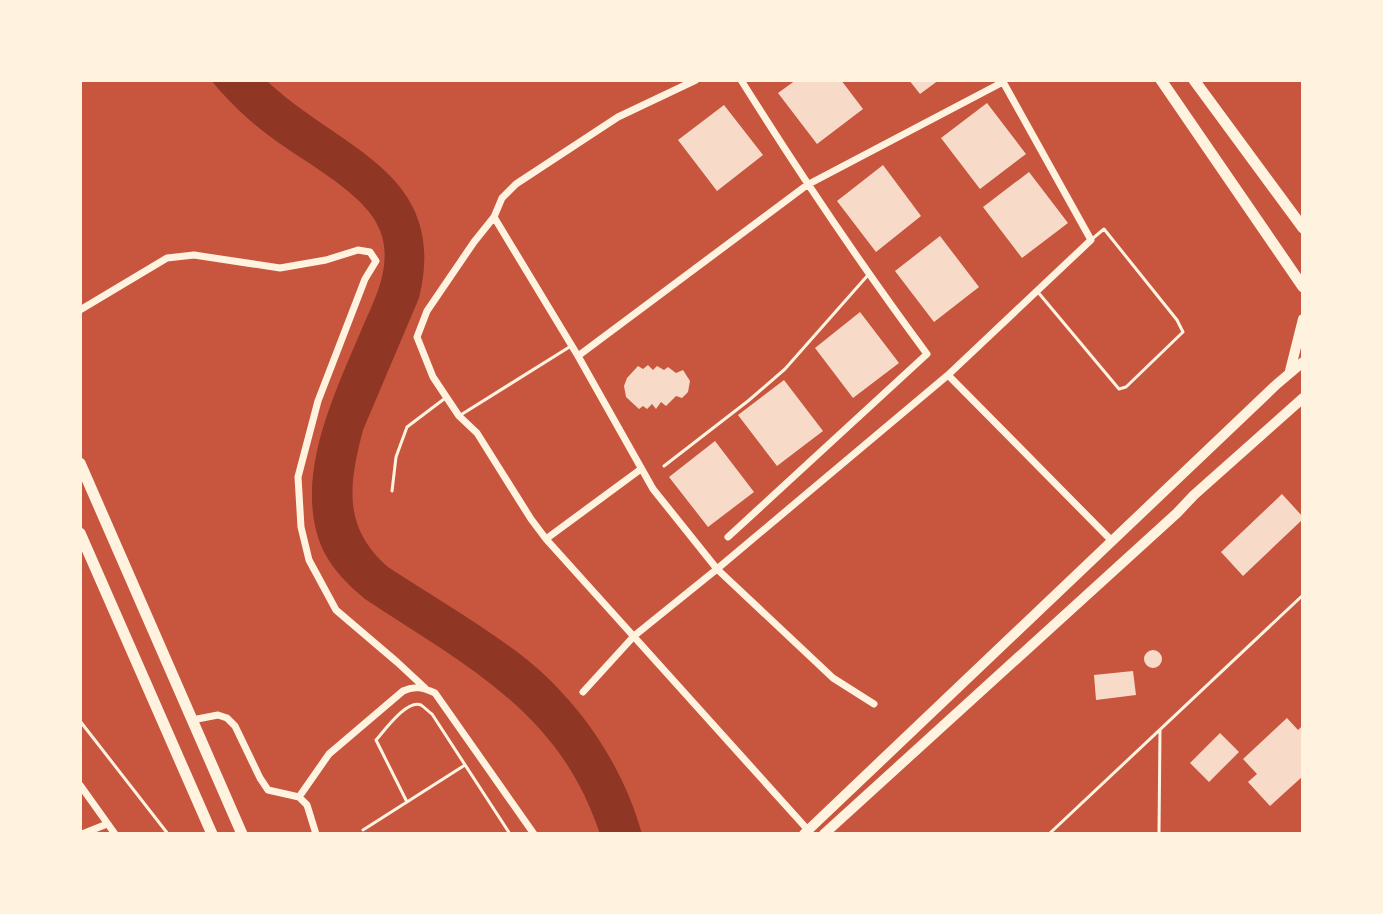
<svg xmlns="http://www.w3.org/2000/svg" width="1383" height="914" font-family="'Noto Sans',sans-serif">
  <style>
    .water { fill: #8f3625 }
    .building { fill: #f7dbc8 }
    .lines { fill: none; stroke-linecap: round; stroke-linejoin: round }
    .service { stroke: #fff3e0; stroke-width: 3 }
    .minor { stroke: #fff3e0; stroke-width: 7 }
    .secondary { stroke: #fff3e0; stroke-width: 10 }
    .primary { stroke: #fff3e0; stroke-width: 11 }
  </style>
  <rect width="100%" height="100%" fill="#c8553d"/>
  <path class="water" d="M 211,80 L 266,80 C 339,150 450,171 419,298 L 363,430 C 349,484 342,527 388,567 C 431,595 475,621 516,651 C 576,696 622,762 642,834 L 600,834 C 594,817 587,799 578,783 C 532,697 443,651 365,599 C 347,584 332,569 322,548 C 292,477 336,391 363,326 C 376,297 392,266 381,233 C 369,194 300,160 268,135 C 247,119 227,100 211,80 Z"/>
  <path class="building" d="M 796,80 L 841,80 L 863,109 L 817,144 L 778,93 Z
    M 909,80 L 939,80 L 920,94 Z
    M 987,103 L 1026,154 L 980,189 L 941,138 Z
    M 724,105 L 763,155 L 717,191 L 678,140 Z
    M 883,165 L 921,216 L 876,252 L 837,201 Z
    M 1029,172 L 1068,223 L 1022,258 L 983,207 Z
    M 940,236 L 979,287 L 934,322 L 895,271 Z
    M 860,312 L 899,363 L 853,398 L 815,348 Z
    M 648,365 L 653,370 L 657,366 L 664,370 L 668,367 L 676,373 L 683,370 L 690,381 L 688,392 L 682,398 L 676,396 L 666,406 L 661,402 L 656,409 L 652,404 L 647,409 L 643,406 L 639,409 L 626,397 L 624,386 L 627,378 L 638,366 L 643,369 Z
    M 784,380 L 823,431 L 777,466 L 738,415 Z
    M 715,441 L 754,492 L 708,527 L 669,477 Z
    M 1282,494 L 1303,517 L 1303,519 L 1243,576 L 1221,552 Z
    M1144 659a9 9 0 1 1 18 0a9 9 0 1 1-18 0Z
    M 1133,671 L 1136,695 L 1096,700 L 1094,675 Z
    M 1287,718 L 1298,730 L 1303,725 L 1303,776 L 1270,806 L 1248,782 L 1257,774 L 1243,759 Z
    M 1220,733 L 1239,752 L 1209,782 L 1190,763 Z"/>
  <g class="lines">
    <path class="service" d="M 1037,291 L 1119,389 L 1126,387 L 1183,332 L 1177,320 L 1104,229 L 1092,239
      M 459,416 L 571,346
      M 664,466 L 748,401 L 785,369 L 868,275
      M 392,491 L 396,457 L 407,427 L 444,399
      M 80,721 L 168,834
      M 407,802 L 376,740 C 385,730 407,699 421,705 C 423,706 430,713 432,714 L 510,834
      M 363,830 L 465,765
      M 1049,834 L 1303,595
      M 1159,834 L 1160,730"/>
    <path class="minor" d="M 696,80 L 618,117 L 516,184 L 502,198 L 494,217 L 474,242 L 427,311 L 417,337 L 433,377 L 459,416 L 477,433 L 531,519 L 546,539 L 808,830
      M 1002,80 L 1091,240 L 948,375 L 1112,541
      M 494,217 L 578,356 L 653,489 L 717,569 L 833,678 L 874,704
      M 80,310 L 167,258 L 194,255 L 280,268 L 326,260 L 358,250 L 370,252 L 376,261 L 365,279 L 318,401 L 298,477 L 301,527 L 309,560 L 336,610 L 397,662 L 425,688
      M 578,356 L 807,185 L 1003,82
      M 728,537 L 927,354 C 861,265 800,174 741,80
      M 546,539 L 641,469
      M 583,692 L 634,636 L 717,569 L 948,375
      M 192,720 L 218,715 L 227,718 L 235,726 L 260,778 L 268,790 L 299,797 L 307,805 L 316,834
      M 80,785 L 115,834
      M 299,797 L 329,754 L 403,691 C 415,685 424,688 435,693 L 534,834
      M 82,834 L 107,824"/>
    <path class="secondary" d="M 1290,371 L 1303,319
      M 804,834 L 1277,384 L 1303,362
      M 824,834 L 1177,513 L 1194,495 L 1303,398"/>
    <path class="primary" d="M 1161,80 L 1303,287
      M 1194,80 L 1303,228
      M 80,463 L 242,834
      M 80,533 L 212,834"/>
  </g>
  <rect width="1383" height="914" fill="none" stroke="#fff3e0" stroke-width="164"/>
</svg>
